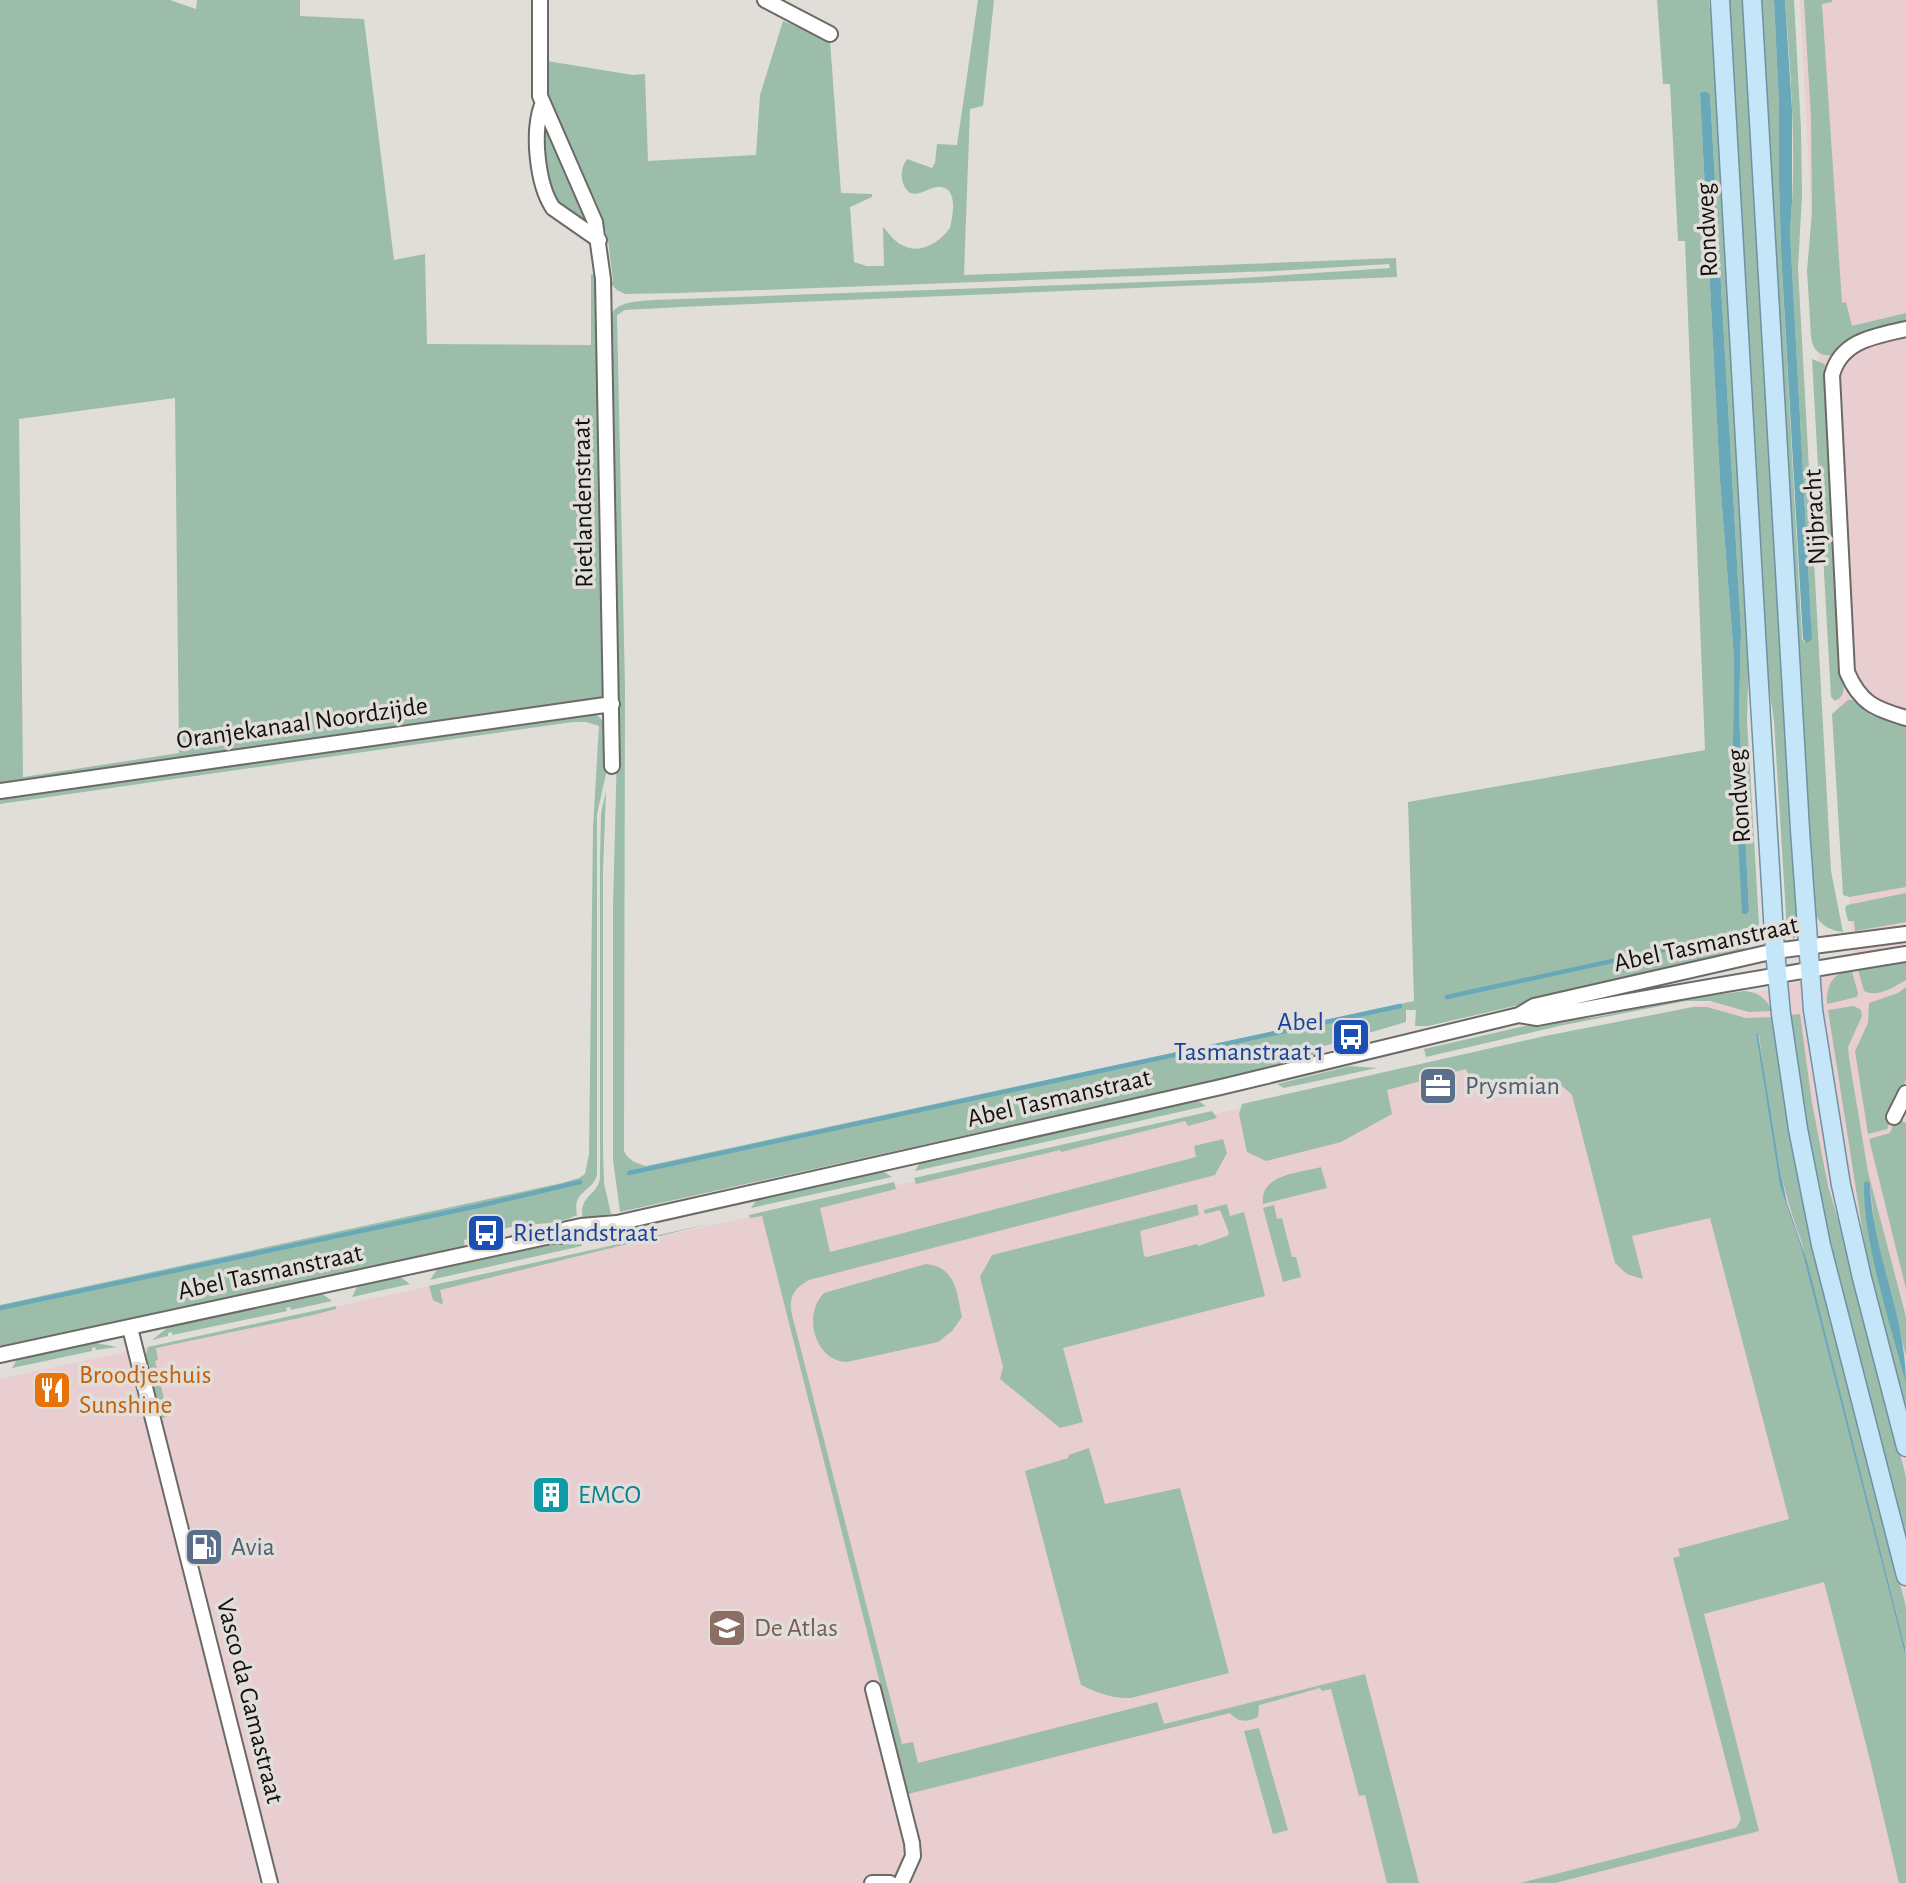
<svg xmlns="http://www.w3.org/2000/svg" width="1906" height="1883" font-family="'Alegreya Sans',sans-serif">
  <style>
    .industrial { fill: #e8ced0 }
    .green { fill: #9cbda9; fill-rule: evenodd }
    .water { fill: #68a8b8 }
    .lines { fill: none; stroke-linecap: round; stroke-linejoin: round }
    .stream { stroke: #68a8b8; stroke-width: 4.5 }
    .minor-casing { stroke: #6c6966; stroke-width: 18 }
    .major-casing { stroke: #6e91a4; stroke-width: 21 }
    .minor { stroke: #fff; stroke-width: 14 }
    .major { stroke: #c5e6f8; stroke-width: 18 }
    .labels { text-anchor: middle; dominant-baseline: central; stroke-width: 7; stroke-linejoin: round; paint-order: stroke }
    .street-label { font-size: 26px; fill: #131110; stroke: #e1deda }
    .transit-label { font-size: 26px; fill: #164399; stroke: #e1deda; text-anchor: end }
    .service-label { font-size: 26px; fill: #4e5e75; stroke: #e1deda; text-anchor: start }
    .food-label { font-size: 26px; fill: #c56008; stroke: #e1deda; text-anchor: start }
    .culture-label { font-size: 26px; fill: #0d838f; stroke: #e1deda; text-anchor: start }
    .education-label { font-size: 26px; fill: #785e54; stroke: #e1deda; text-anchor: start }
  </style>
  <rect width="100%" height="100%" fill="#e1deda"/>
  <path class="industrial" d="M 1800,0 L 1906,0 L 1906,1883 L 0,1883 L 0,1379 L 880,1189 L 1775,988 L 1854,968 L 1835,664 Z"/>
  <path class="green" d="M 0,0 L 170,0 L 196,9 L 197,0 L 300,0 L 300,16 L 364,19 L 394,260 L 425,254 L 427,344 L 591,345 L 591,274 L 599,278 L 606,692 L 595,702 L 0,788 ZM 175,398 L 179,753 L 23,777 L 19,419 Z
    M 978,0 L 994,0 L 983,106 L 970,109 L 964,275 L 1396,258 L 1397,277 L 681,307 L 625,310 L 617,315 L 625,687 L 624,1151 C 629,1161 636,1163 646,1166 L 1414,1001 L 1408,802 L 1705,750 L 1685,241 L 1678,241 L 1670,84 L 1663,84 L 1657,0 L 1709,0 L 1715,59 L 1749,654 L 1747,720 L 1759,924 C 1756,943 1747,948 1731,956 L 1428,1026 L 1415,1026 L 1416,1010 L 1406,1010 L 1406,1022 L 1321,1047 L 1322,1056 L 1314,1058 L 620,1212 L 613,1160 L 613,906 L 617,751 L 608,319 C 617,300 635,302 654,300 L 1226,279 L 1390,268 L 1389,264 L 1275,271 L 679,293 L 625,294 L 617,290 L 609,282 L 613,281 L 608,240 L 601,213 L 550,103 L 547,83 L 547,61 L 633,75 L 645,74 L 648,161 L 756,155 L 760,95 L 783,21 L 830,40 L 841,193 L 872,194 L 872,197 L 850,207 L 854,262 L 867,266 L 884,266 L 883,227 C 888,232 893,240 900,244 C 919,256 939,243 950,228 C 953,215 959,185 937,187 C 927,188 921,196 910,193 C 900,185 899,170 907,159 L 932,168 L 935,163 L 937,144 L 957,145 ZM 1705,91 L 1710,94 L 1741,632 L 1739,714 L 1749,910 L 1744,915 L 1733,744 L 1734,658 L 1720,480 L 1700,93 Z
    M 1728,0 L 1744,0 L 1798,920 L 1797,935 L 1794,939 L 1787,931 L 1774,721 L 1765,660 Z
    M 1760,0 L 1774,0 L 1779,107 L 1779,184 L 1781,251 L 1802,639 L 1805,642 L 1811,622 L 1790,232 C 1797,155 1791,77 1785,0 L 1794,0 L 1801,130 L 1802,195 L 1798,268 L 1831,871 L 1843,932 C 1828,931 1816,922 1812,907 Z
    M 1804,0 L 1832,0 L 1832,2 L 1822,4 L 1842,303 L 1846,302 L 1852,326 L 1906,313 L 1906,321 C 1879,328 1850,330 1833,355 C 1820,357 1812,350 1811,336 L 1807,271 L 1812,212 L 1811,118 Z
    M 543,119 L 593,232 L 558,209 L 545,181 Z
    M 1812,359 L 1825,364 L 1824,387 L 1840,673 C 1843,685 1848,694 1835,701 L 1831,697 Z
    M 1848,700 L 1852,700 L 1871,715 L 1906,725 L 1906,887 L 1849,897 L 1843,895 L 1832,714 Z
    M 594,713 L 605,722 L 608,765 L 597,814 L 597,1175 C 592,1193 572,1190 577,1215 C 557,1225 539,1223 517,1226 C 499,1229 482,1236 464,1240 L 465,1247 L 0,1347 L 0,1305 L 562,1183 L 579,1178 L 585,1174 L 589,1154 L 593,828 L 599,726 L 586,722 L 573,722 L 0,804 L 0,794 Z
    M 606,791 L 603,872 L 603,1149 L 604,1183 L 611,1214 L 583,1219 C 578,1195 597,1197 600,1178 L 600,859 L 601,813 Z
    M 1906,893 L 1906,922 L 1855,931 L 1854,921 L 1848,921 L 1845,908 L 1847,905 Z
    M 1906,956 L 1906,980 C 1894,987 1877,998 1864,991 L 1857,966 Z
    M 1851,968 L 1858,993 L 1857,997 L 1827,1004 C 1826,985 1833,974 1851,968 Z
    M 1906,987 L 1906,1080 L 1889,1115 L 1892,1117 L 1887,1129 L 1868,1134 L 1855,1051 L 1868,1023 L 1869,1003 L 1898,993 Z
    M 1745,991 C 1758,992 1767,999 1772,1011 L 1749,1012 L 1710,1001 L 1686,1001 L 1559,1026 L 1426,1057 L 1424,1049 L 1525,1026 L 1596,1017 L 1676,1000 Z
    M 1854,1006 L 1861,1010 L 1862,1016 L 1848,1047 L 1849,1058 L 1868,1172 L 1906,1317 L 1906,1356 L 1875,1231 L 1870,1183 L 1866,1181 L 1865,1205 L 1871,1239 L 1906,1384 L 1906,1419 L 1866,1253 L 1828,1010 Z
    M 1693,1007 L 1707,1007 L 1746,1018 L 1774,1017 C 1799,1217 1856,1412 1906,1607 L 1906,1650 L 1801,1240 C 1776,1174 1768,1104 1759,1035 L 1756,1034 L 1780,1186 L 1801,1247 L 1906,1658 L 1906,1883 L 1899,1883 L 1870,1760 L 1824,1582 L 1704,1614 L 1759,1831 L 1555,1883 L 1520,1883 L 1736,1828 L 1741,1819 L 1673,1558 L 1680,1556 L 1678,1549 L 1789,1519 L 1710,1218 L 1632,1236 L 1643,1279 L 1627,1274 L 1615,1263 L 1572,1095 C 1546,1066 1514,1081 1482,1089 L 1478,1074 L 1469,1076 L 1466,1069 L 1387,1090 L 1392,1114 L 1341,1142 L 1266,1161 L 1247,1152 L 1239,1114 L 1242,1104 L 1545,1036 Z
    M 1800,1014 L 1812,1103 L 1828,1186 L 1854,1273 L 1906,1477 L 1906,1542 L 1836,1274 L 1813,1166 L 1789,1015 Z
    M 1350,1066 L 1377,1068 L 1284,1088 L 1277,1084 Z
    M 1197,1100 L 1206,1106 L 915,1171 L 920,1162 Z
    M 1212,1111 L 1217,1118 L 1188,1126 L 1185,1121 L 1061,1152 L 1060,1150 L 916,1184 L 914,1178 Z
    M 1896,1118 L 1906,1123 L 1906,1289 L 1869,1139 L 1890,1133 Z
    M 1223,1139 L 1227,1153 L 1215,1175 L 809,1280 C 794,1288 788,1298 792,1315 L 902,1744 L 913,1742 L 918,1763 L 1157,1702 L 1164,1724 L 1365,1674 L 1419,1883 L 1387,1883 L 1365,1795 L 1359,1796 L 1331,1689 L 1322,1691 L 1320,1688 L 1259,1705 L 1258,1717 C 1247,1722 1239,1723 1230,1713 L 908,1794 L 762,1216 L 750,1218 L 749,1215 L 894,1182 L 896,1189 L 820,1208 L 830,1252 L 1196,1157 L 1194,1146 Z
    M 1321,1167 L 1327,1188 L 1263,1204 C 1259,1174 1300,1173 1321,1167 Z
    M 882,1171 L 892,1177 L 751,1208 L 757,1199 Z
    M 1197,1204 L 1199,1215 L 1140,1231 L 1144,1256 L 1147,1257 L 1197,1244 L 1198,1246 L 1227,1236 L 1229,1233 L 1220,1210 L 1205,1214 L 1204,1210 L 1227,1204 L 1230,1216 L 1244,1212 L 1265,1296 L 1063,1348 L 1083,1422 L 1060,1428 L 1000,1379 L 1003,1367 L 980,1277 L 992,1255 Z
    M 1274,1205 L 1277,1219 L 1282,1218 L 1292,1257 L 1296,1257 L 1301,1277 L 1283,1282 L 1263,1208 Z
    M 713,1223 L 440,1290 L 443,1303 L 441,1304 L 433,1300 L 429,1286 Z
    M 581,1239 L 582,1246 L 430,1280 L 438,1268 Z
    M 926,1264 C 956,1267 957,1293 962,1317 L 952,1331 L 938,1342 L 847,1362 C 815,1361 802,1315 824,1293 Z
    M 399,1276 L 410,1284 L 352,1297 L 358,1285 Z
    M 321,1293 L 332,1301 L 291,1310 L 290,1307 L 286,1308 L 287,1311 L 172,1335 L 172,1332 L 168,1333 L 168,1336 L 152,1340 L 171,1325 Z
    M 336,1306 L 336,1309 L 313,1315 L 156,1348 L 158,1360 L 155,1361 L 168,1416 L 163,1418 L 159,1414 L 145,1358 L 148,1347 Z
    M 91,1342 L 117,1347 L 96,1350 L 95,1347 L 92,1348 L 92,1351 L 12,1368 L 18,1358 Z
    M 1089,1448 L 1105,1504 L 1180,1488 L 1229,1673 L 1131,1698 C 1113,1699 1098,1693 1081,1685 L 1025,1471 L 1068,1458 L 1069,1455 Z
    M 1259,1728 L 1288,1830 L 1273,1834 L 1244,1731 Z"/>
  <path class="water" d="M 1774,0 L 1785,0 L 1792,110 L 1792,202 L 1790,232 L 1811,622 L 1812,639 L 1807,643 L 1803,639 L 1781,251 L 1779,184 L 1779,107 Z
    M 1705,91 L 1710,94 L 1741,632 L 1739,714 L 1749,910 L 1746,915 L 1742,913 L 1733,744 L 1734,658 L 1720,480 L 1700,93 Z
    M 1756,1034 L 1758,1034 L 1779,1165 L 1787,1203 L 1807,1261 L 1905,1647 L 1906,1658 L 1801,1247 L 1780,1186 Z
    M 1867,1181 L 1870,1183 C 1872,1252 1906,1316 1906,1384 C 1891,1325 1863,1243 1864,1183 Z"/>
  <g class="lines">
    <path class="stream" d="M 1447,997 L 1676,947
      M 629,1173 L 1400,1006
      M 0,1308 L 478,1206 L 580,1182"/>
    <defs>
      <path id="minor" d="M 540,0 L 540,96 L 595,222 L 603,279 L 612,766
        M 765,0 L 830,34
        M 542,105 C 532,132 537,184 553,208 L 599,240
        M 1906,329 C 1876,336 1841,340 1832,375 L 1847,672 C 1860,703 1875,709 1906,718
        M 0,791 L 612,704
        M 1519,1015 L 1537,1018 C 1660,995 1783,974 1906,954
        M 1894,1117 L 1906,1093
        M 551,1236 L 567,1229 L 581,1226 L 617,1223 L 1221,1087 L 1519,1015 L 1534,1006 L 1775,951 L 1906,934
        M 130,1328 L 270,1883
        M 0,1355 L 551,1236 L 560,1236
        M 873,1689 L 912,1843 L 913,1856 L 901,1883
        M 872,1883 L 890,1883"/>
      <path id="major" d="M 1720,0 L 1758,669 L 1775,951 L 1781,1014 L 1798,1129 L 1821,1245 L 1906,1576
        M 1752,0 L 1800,830 L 1813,1010 L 1841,1185 L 1862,1278 L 1906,1447"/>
    </defs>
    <use href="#minor" class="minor-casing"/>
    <use href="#major" class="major-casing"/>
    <use href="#minor" class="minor"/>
    <use href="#major" class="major"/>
  </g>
  <defs>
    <symbol id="bus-square" viewBox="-11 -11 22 22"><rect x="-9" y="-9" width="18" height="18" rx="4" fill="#1a4fb4" stroke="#e1deda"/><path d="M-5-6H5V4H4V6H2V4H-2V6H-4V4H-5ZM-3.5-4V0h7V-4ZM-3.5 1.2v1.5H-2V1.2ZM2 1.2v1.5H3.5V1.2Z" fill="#fff"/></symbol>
    <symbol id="office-square" viewBox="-11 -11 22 22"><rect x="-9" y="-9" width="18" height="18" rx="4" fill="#5c6f8a" stroke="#e1deda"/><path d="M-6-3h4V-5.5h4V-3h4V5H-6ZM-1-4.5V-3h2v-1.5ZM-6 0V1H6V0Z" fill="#fff"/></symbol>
    <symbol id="restaurant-square" viewBox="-11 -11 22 22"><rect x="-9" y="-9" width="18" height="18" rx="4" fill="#e8710a" stroke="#e1deda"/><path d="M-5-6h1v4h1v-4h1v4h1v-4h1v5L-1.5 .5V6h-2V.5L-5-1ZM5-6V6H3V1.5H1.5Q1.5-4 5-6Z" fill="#fff"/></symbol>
    <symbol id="building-square" viewBox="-11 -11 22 22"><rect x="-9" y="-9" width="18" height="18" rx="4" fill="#0f9aa8" stroke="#e1deda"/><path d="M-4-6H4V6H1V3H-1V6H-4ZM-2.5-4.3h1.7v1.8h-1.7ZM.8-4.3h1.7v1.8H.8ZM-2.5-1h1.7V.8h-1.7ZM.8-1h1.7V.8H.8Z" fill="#fff"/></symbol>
    <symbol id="fuel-square" viewBox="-11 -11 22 22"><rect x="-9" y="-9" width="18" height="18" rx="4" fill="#5c6f8a" stroke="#e1deda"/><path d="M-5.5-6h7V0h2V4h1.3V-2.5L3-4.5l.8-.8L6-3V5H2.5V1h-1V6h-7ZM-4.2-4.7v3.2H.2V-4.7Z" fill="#fff"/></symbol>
    <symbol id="school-square" viewBox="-11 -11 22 22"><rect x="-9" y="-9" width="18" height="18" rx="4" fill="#8d6e63" stroke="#e1deda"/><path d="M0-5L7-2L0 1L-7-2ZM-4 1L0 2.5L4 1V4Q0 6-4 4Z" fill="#fff"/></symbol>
  </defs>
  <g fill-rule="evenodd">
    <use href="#bus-square" x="1329" y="1015" width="44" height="44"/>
    <use href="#office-square" x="1416" y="1064" width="44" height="44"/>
    <use href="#bus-square" x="464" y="1211" width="44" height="44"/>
    <use href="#restaurant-square" x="30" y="1368" width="44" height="44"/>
    <use href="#building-square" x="529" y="1473" width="44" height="44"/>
    <use href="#fuel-square" x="182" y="1525" width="44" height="44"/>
    <use href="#school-square" x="705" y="1606" width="44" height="44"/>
  </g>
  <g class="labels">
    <g class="street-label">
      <text transform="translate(1707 230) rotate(-93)">Rondweg</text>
      <text transform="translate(583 503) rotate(-91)">Rietlandenstraat</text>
      <text transform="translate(1815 517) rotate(-93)">Nijbracht</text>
      <text transform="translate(302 723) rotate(-8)">Oranjekanaal Noordzijde</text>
      <text transform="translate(1739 796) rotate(-94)">Rondweg</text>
      <text transform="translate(1706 944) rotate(-12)">Abel Tasmanstraat</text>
      <text transform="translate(1059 1098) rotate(-13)">Abel Tasmanstraat</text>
      <text transform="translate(270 1272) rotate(-12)">Abel Tasmanstraat</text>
      <text transform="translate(250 1701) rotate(76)">Vasco da Gamastraat</text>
    </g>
    <g class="transit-label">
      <text x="1324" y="1022">Abel<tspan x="1324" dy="30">Tasmanstraat 1</tspan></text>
      <text x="513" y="1233" text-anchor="start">Rietlandstraat</text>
    </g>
    <g class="service-label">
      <text x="1465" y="1086">Prysmian</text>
      <text x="231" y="1547">Avia</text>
    </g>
    <g class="food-label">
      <text x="79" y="1375">Broodjeshuis<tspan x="79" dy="30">Sunshine</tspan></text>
    </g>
    <g class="culture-label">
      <text x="578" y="1495">EMCO</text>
    </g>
    <g class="education-label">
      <text x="754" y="1628">De Atlas</text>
    </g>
  </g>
</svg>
